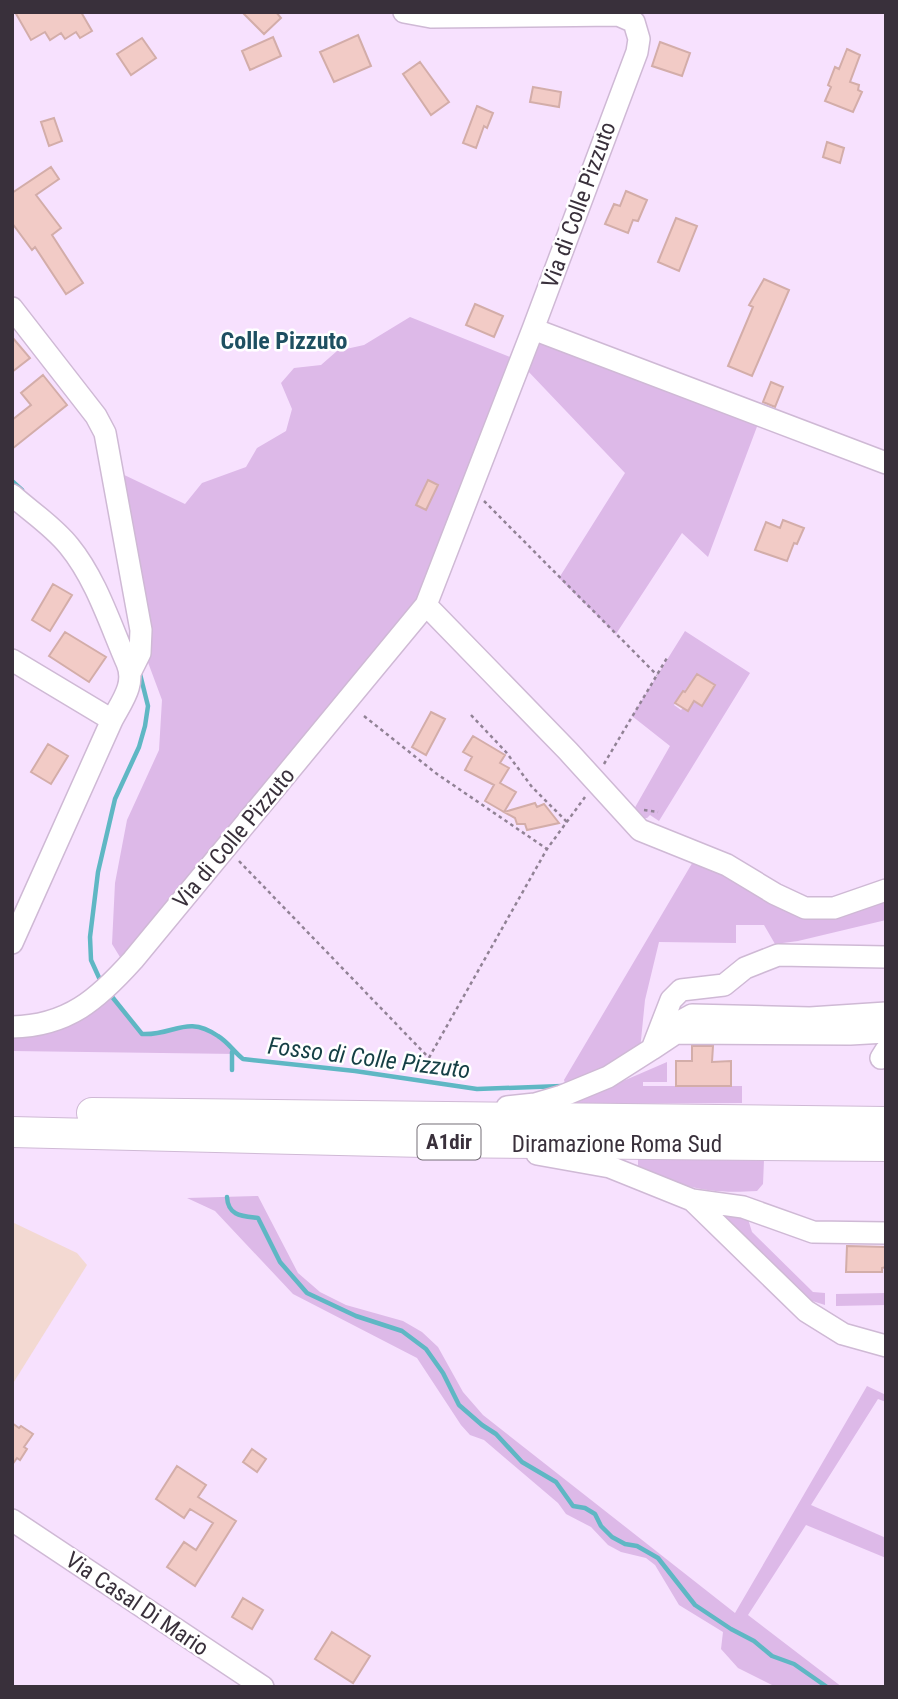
<svg xmlns="http://www.w3.org/2000/svg" width="898" height="1699" font-family="'Roboto Condensed',sans-serif">
  <style>
    .industrial { fill: #f3d9d2 }
    .green { fill: #ddb9e8; fill-rule: evenodd }
    .lines { fill: none; stroke-linecap: round; stroke-linejoin: round }
    .stream { stroke: #5fb7c4; stroke-width: 4.5 }
    .building { fill: #f2cbc6; stroke: #d3ada9; stroke-width: 2 }
    .minor-casing { stroke: #cfb9d5; stroke-width: 24 }
    .highway-casing { stroke: #cfb9d5; stroke-width: 32 }
    .path { stroke: #918295; stroke-width: 2.5; stroke-dasharray: 3.5 3.5; stroke-linecap: butt }
    .minor { stroke: #fff; stroke-width: 21 }
    .highway { stroke: #fff; stroke-width: 30 }
    .labels { text-anchor: middle; dominant-baseline: central; stroke-width: 5; stroke-linejoin: round; paint-order: stroke }
    .shield { fill: #fff; stroke: #746e76; stroke-width: 2 }
    .shield-label { font-size: 21px; font-weight: bold; fill: #39303b }
    .street-label { font-size: 23px; fill: #39303b; stroke: #fff }
    .neighbourhood-label { font-size: 24px; font-weight: bold; fill: #1e4f61; stroke: #fff }
    .water-label { font-size: 24px; font-style: italic; fill: #153f45; stroke: #fff }
  </style>
  <rect width="100%" height="100%" fill="#f7e1fe"/>
  <path class="industrial" d="M 12,1222 L 77,1253 L 87,1265 L 12,1385 Z"/>
  <path class="green" d="M 410,317 L 515,359 L 415,609 L 123,962 L 112,944 L 115,883 L 127,820 L 159,750 L 162,700 L 146,657 L 118,472 L 185,504 L 202,483 L 246,467 L 257,448 L 286,431 L 292,409 L 281,383 L 294,368 L 321,365 L 337,351 L 364,345 Z
    M 537,340 L 758,424 L 708,557 L 682,533 L 616,634 L 559,578 L 625,473 L 526,369 Z
    M 685,631 L 750,673 L 659,821 L 650,815 L 647,818 L 641,818 L 633,811 L 670,746 L 632,716 ZM 697,674 L 715,685 L 702,706 L 694,701 L 688,711 L 683,708 L 681,710 L 674,705 Z
    M 694,860 L 721,870 L 809,918 L 833,917 L 886,899 L 886,920 L 798,941 L 775,944 L 764,925 L 736,925 L 736,943 L 659,942 L 645,1000 L 640,1050 L 567,1090 L 564,1080 Z
    M 109,993 L 142,1034 C 173,1036 192,1012 222,1038 C 228,1043 231,1050 237,1054 L 12,1051 L 12,1033 Z
    M 667,1062 L 667,1082 L 643,1082 L 643,1086 L 742,1086 L 742,1103 L 570,1104 Z
    M 638,1158 L 764,1160 L 763,1184 L 757,1191 C 706,1194 684,1188 638,1166 Z
    M 258,1196 L 298,1273 L 320,1292 L 346,1305 L 403,1321 L 422,1332 L 438,1347 L 463,1392 L 483,1415 L 735,1613 L 867,1386 L 886,1395 L 886,1402 L 878,1399 L 811,1505 L 886,1538 L 886,1558 L 806,1525 L 748,1615 L 842,1687 L 776,1687 L 738,1668 L 721,1649 L 723,1632 L 679,1605 L 655,1565 L 646,1558 L 621,1552 L 608,1545 L 591,1527 L 566,1514 L 558,1503 L 484,1440 L 470,1435 L 461,1425 L 417,1358 L 293,1294 L 215,1211 L 187,1198 Z
    M 728,1212 L 748,1219 L 752,1232 L 813,1292 L 825,1293 L 825,1305 L 809,1300 L 721,1215 Z
    M 886,1293 L 886,1305 L 836,1306 L 836,1294 Z"/>
  <g class="lines">
    <path class="stream" d="M 12,481 L 22,490
      M 101,982 L 91,960 L 90,937 L 98,872 L 115,799 L 139,747 L 145,726 L 148,706 L 140,674
      M 109,993 L 142,1034 C 174,1036 186,1014 218,1036 C 228,1042 234,1052 243,1059 L 355,1071 L 477,1089 L 562,1086
      M 232,1070 L 232,1052
      M 227,1197 C 228,1216 242,1216 258,1218 L 280,1262 L 307,1293 L 356,1316 L 402,1331 L 426,1349 L 443,1373 L 459,1405 L 482,1425 L 496,1434 L 522,1462 L 556,1482 L 573,1506 L 585,1508 L 595,1514 L 601,1526 L 612,1537 L 625,1544 L 637,1546 L 658,1558 L 695,1605 L 731,1629 L 754,1641 L 772,1656 L 794,1664 L 827,1687"/>
  </g>
  <path class="building" d="M 15,12 L 81,12 L 92,31 L 80,38 L 76,32 L 65,39 L 61,33 L 50,40 L 45,32 L 31,40 Z
    M 242,12 L 276,12 L 281,18 L 264,34 Z
    M 358,35 L 371,66 L 334,82 L 320,52 Z
    M 273,37 L 281,56 L 250,70 L 242,51 Z
    M 142,38 L 156,58 L 131,75 L 117,54 Z
    M 660,42 L 690,53 L 682,76 L 652,66 Z
    M 847,49 L 860,55 L 850,82 L 859,85 L 858,90 L 862,92 L 853,112 L 825,101 L 831,87 L 828,85 L 835,67 L 839,69 Z
    M 420,62 L 449,102 L 431,115 L 403,74 Z
    M 533,87 L 561,92 L 559,107 L 530,102 Z
    M 477,106 L 493,113 L 487,128 L 484,126 L 476,148 L 463,143 Z
    M 54,118 L 62,141 L 49,146 L 41,122 Z
    M 827,142 L 844,148 L 840,163 L 823,157 Z
    M 51,167 L 59,179 L 36,195 L 61,228 L 52,235 L 83,283 L 66,294 L 35,247 L 32,250 L 12,223 L 12,193 Z
    M 626,191 L 647,200 L 638,221 L 633,220 L 628,233 L 605,224 L 614,204 L 620,206 Z
    M 676,218 L 697,226 L 679,271 L 658,262 Z
    M 764,279 L 789,290 L 752,376 L 728,366 L 753,307 L 749,305 Z
    M 475,304 L 503,316 L 494,337 L 466,325 Z
    M 12,337 L 30,358 L 12,372 Z
    M 43,375 L 67,405 L 12,449 L 12,420 L 31,405 L 21,393 Z
    M 771,382 L 783,387 L 775,407 L 763,402 Z
    M 428,480 L 438,485 L 426,510 L 416,505 Z
    M 783,520 L 804,528 L 797,544 L 794,543 L 787,561 L 755,550 L 766,522 L 780,528 Z
    M 53,584 L 72,595 L 50,631 L 32,620 Z
    M 65,632 L 106,657 L 89,682 L 49,656 Z
    M 697,674 L 715,685 L 702,706 L 694,701 L 688,711 L 675,703 L 683,691 L 685,692 Z
    M 431,712 L 445,719 L 426,755 L 412,747 Z
    M 473,736 L 505,755 L 500,763 L 509,768 L 500,783 L 516,792 L 504,812 L 485,801 L 494,785 L 465,770 L 472,757 L 463,752 Z
    M 48,744 L 68,756 L 51,784 L 31,772 Z
    M 535,803 L 537,807 L 544,804 L 559,823 L 527,830 L 525,824 L 517,824 L 515,818 L 504,812 Z
    M 692,1046 L 713,1046 L 712,1062 L 731,1061 L 731,1086 L 676,1086 L 676,1061 L 692,1061 Z
    M 847,1246 L 886,1247 L 886,1267 L 882,1268 L 882,1272 L 846,1272 Z
    M 12,1423 L 19,1428 L 21,1426 L 33,1434 L 24,1447 L 27,1449 L 20,1460 L 17,1458 L 12,1465 Z
    M 252,1449 L 266,1459 L 257,1472 L 243,1462 Z
    M 177,1466 L 206,1485 L 198,1497 L 236,1521 L 195,1586 L 167,1567 L 184,1542 L 196,1550 L 213,1523 L 190,1509 L 184,1518 L 156,1499 Z
    M 243,1598 L 263,1610 L 252,1629 L 232,1617 Z
    M 332,1632 L 370,1656 L 353,1683 L 315,1659 Z"/>
  <g class="lines">
    <defs>
      <path id="minor" d="M 12,308 L 96,416 L 105,433 L 141,630 L 140,653 L 130,673
        M 533,329 L 886,463
        M 12,495 C 31,512 53,526 69,546 C 96,579 110,624 127,663 C 136,684 122,701 112,720
        M 426,605 L 568,751 L 640,830 L 727,865 L 775,894 L 805,908 L 834,908 L 886,890
        M 12,660 L 112,720 L 12,943
        M 12,1027 C 68,1026 98,999 133,960 L 426,605 L 533,329 L 637,52 L 639,39 L 634,22 L 618,15 L 431,17 L 404,12
        M 676,1033 L 850,1034 L 886,1032
        M 652,1049 L 676,1033 L 683,1020 L 692,1015 L 810,1018 L 886,1013
        M 881,1058 L 886,1050
        M 507,1107 L 535,1104 L 562,1096 L 608,1077 L 652,1049 L 671,1000 L 681,990 L 724,985 L 745,968 L 778,955 L 886,957
        M 537,1154 L 610,1167 L 692,1200 L 806,1311 L 843,1334 L 886,1346
        M 692,1200 L 743,1207 L 813,1232 L 886,1233
        M 12,1520 L 263,1687"/>
      <path id="highway" d="M 92,1113 L 886,1122
        M 12,1132 L 424,1142 L 886,1146"/>
    </defs>
    <use href="#minor" class="minor-casing"/>
    <use href="#highway" class="highway-casing"/>
    <path class="path" d="M 484,501 L 657,675
      M 471,715 L 506,752 L 532,787 L 567,822
      M 364,716 L 437,774 L 547,849
      M 604,764 L 667,658
      M 644,810 L 658,812
      M 239,861 L 429,1058
      M 422,1070 L 547,849 L 585,797"/>
    <use href="#minor" class="minor"/>
    <use href="#highway" class="highway"/>
  </g>
  <g class="labels">
    <rect class="shield" x="417.5" y="1124.5" width="63" height="35" rx="5"/>
    <g class="shield-label">
      <text x="449" y="1142">A1dir</text>
    </g>
    <g class="street-label">
      <text transform="translate(579 205) rotate(-70)">Via di Colle Pizzuto</text>
      <text transform="translate(234 838) rotate(-50)">Via di Colle Pizzuto</text>
      <text x="617" y="1144">Diramazione Roma Sud</text>
      <text transform="translate(137 1604) rotate(34)">Via Casal Di Mario</text>
    </g>
    <g class="neighbourhood-label">
      <text x="284" y="341">Colle Pizzuto</text>
    </g>
    <g class="water-label">
      <text transform="translate(369 1058) rotate(7)">Fosso di Colle Pizzuto</text>
    </g>
  </g>
  <rect width="898" height="1699" fill="none" stroke="#39303b" stroke-width="28"/>
</svg>
